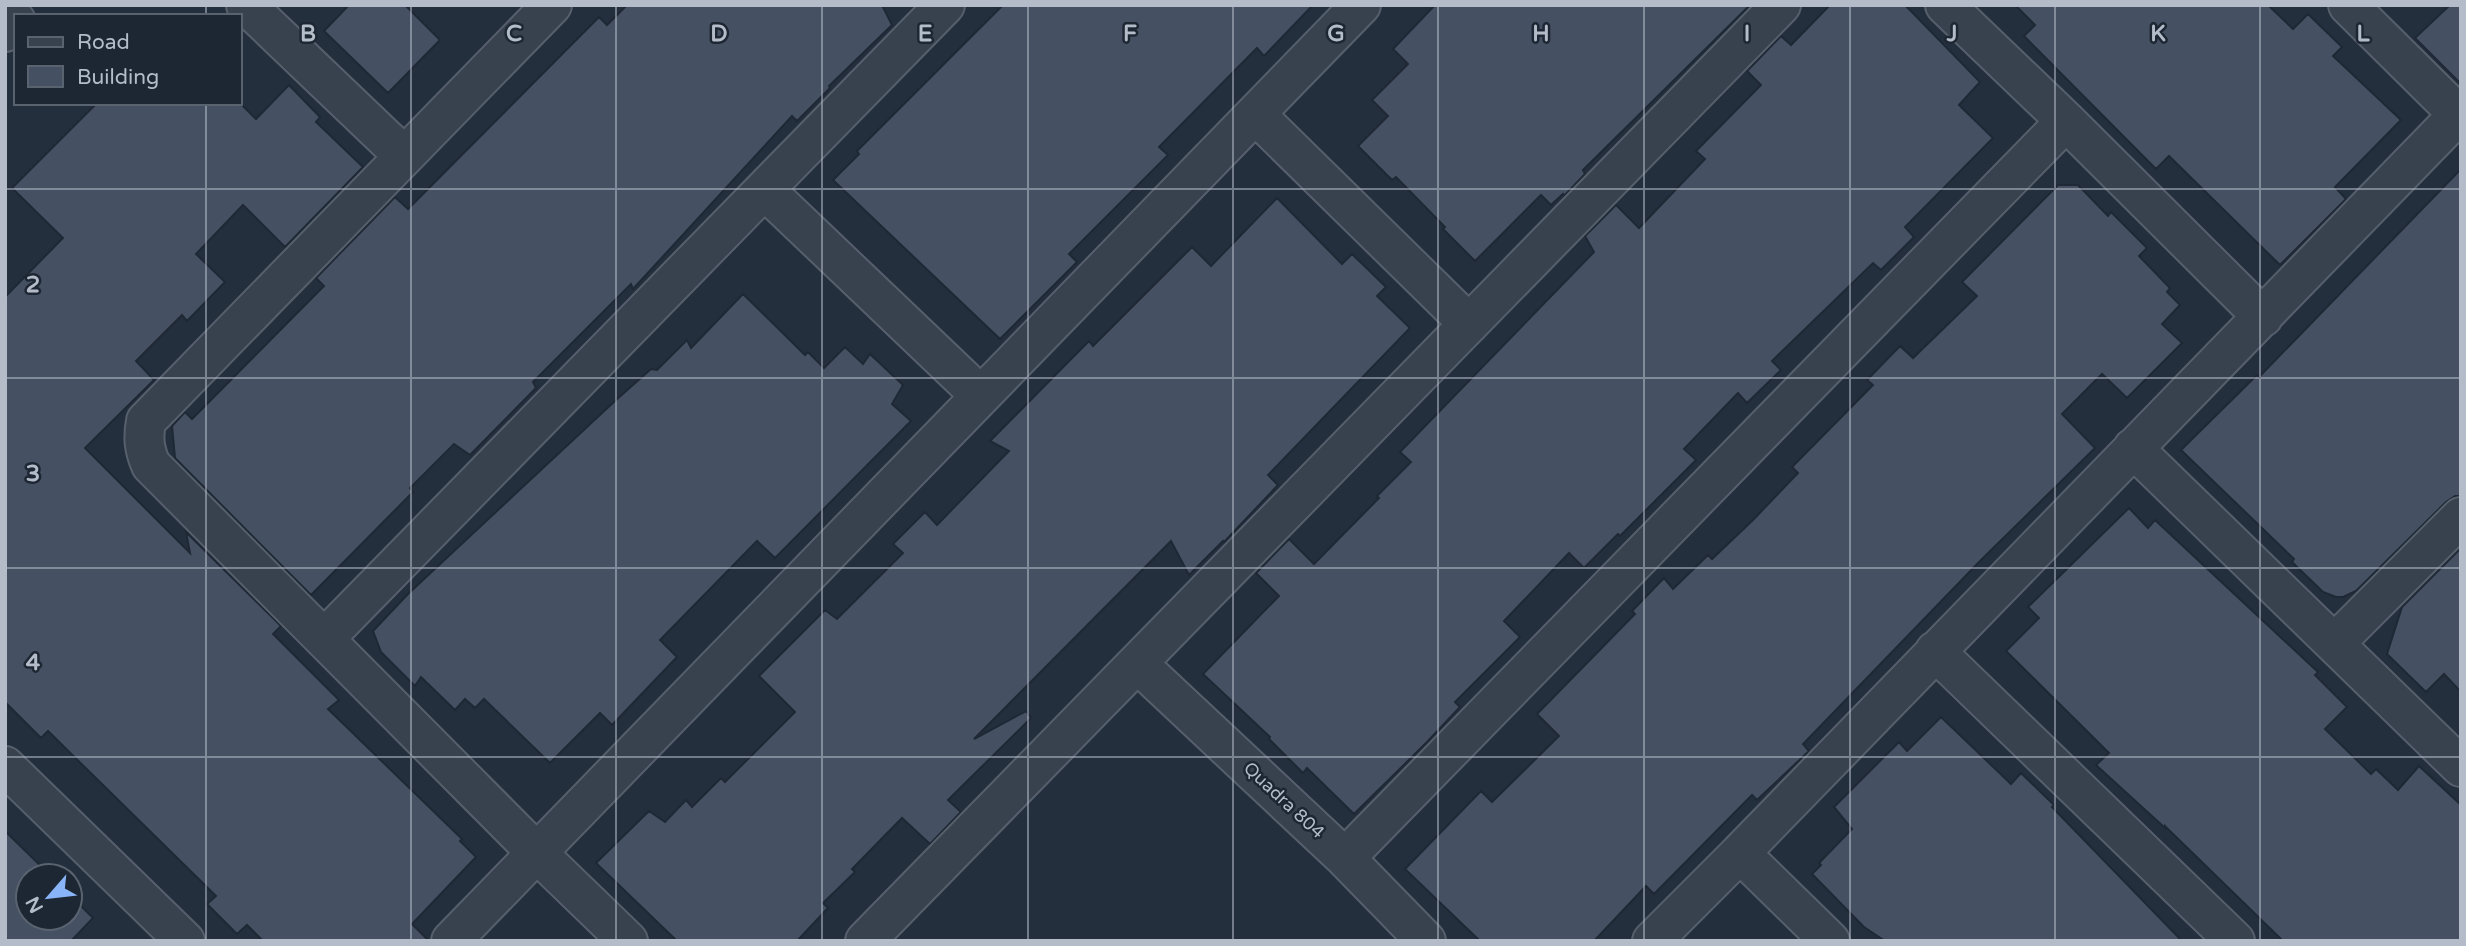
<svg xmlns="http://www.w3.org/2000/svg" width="2466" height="946" font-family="'Varela Round',sans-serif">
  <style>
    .building { fill: #455162; stroke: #1f2835; stroke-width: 2 }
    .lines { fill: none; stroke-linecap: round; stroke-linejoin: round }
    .minor-casing { stroke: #565f6c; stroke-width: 42 }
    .minor { stroke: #38414e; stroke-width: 38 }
    .grid { fill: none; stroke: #b4bcc9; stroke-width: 2; stroke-opacity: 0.55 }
    .labels { text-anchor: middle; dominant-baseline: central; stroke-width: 5; stroke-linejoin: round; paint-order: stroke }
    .street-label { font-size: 18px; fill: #b4bcc9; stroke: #1d2633 }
    .grid-label { font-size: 23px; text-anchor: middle; font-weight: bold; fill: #b4bcc9; stroke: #1d2633; stroke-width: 5; stroke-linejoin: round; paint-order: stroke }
  </style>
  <rect width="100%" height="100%" fill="#242f3e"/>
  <path class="building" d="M 349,5 L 405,5 L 440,40 L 388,93 L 324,31 Z
    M 627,5 L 882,5 L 892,25 L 829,86 L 830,88 L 797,121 L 792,116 L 633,289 L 631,284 L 533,382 L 536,388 L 470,455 L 454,444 L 410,488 L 413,492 L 311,595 L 175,458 L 172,426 L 185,412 L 192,419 L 324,286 L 316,278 L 395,197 L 408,209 L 599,17 L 607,25 Z
    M 1003,5 L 1313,5 L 1264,56 L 1257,48 L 1159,147 L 1168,155 L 1069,254 L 1077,262 L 1000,339 L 833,180 L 859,154 L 857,151 Z
    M 1435,5 L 1750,5 L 1583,170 L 1585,174 L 1564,196 L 1563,194 L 1551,205 L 1541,195 L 1475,261 L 1443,229 L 1445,227 L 1396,177 L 1392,180 L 1358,146 L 1388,116 L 1372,100 L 1408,64 L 1393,49 Z
    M 1830,5 L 1905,5 L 1980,82 L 1959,105 L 1993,138 L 1905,227 L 1914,237 L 1881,270 L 1873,263 L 1772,361 L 1781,370 L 1747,403 L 1738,393 L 1684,449 L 1696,460 L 1620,536 L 1618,534 L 1584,568 L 1569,553 L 1504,621 L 1520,637 L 1455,702 L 1460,707 L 1427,742 L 1354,814 L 1307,768 L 1303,773 L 1269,739 L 1270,737 L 1203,674 L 1279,596 L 1256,573 L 1289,539 L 1314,564 L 1379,498 L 1377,496 L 1411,462 L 1400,452 L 1594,252 L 1585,236 L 1616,205 L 1639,228 L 1705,159 L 1696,151 L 1761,85 L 1747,71 L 1781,36 L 1791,45 Z
    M 2015,5 L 2268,5 L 2293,29 L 2308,14 L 2342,47 L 2333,56 L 2401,120 L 2335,187 L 2346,199 L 2280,265 L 2169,156 L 2156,169 L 2024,36 L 2035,25 Z
    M 2450,5 L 2461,5 L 2461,84 L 2415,38 Z
    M 289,85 L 320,117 L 316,122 L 363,167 L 285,247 L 243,205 L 196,254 L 225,282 L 187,321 L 182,315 L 136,361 L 154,380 L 85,448 L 190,553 L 186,532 L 281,626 L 273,634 L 339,700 L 328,709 L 462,839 L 460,841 L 476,857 L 412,924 L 429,941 L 263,941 L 247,925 L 237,934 L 207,904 L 216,896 L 48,731 L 41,738 L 5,702 L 5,297 L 63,238 L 12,188 L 97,103 L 240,103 L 256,119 Z
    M 2461,169 L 2461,496 L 2455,496 L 2446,502 L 2356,591 L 2343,597 L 2336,597 L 2323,592 L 2292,562 L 2294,559 L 2181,450 L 2257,375 L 2259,377 Z
    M 2058,185 L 2078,185 L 2108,216 L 2111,212 L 2147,248 L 2139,256 L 2170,288 L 2167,292 L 2180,305 L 2162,324 L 2182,343 L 2127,398 L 2102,374 L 2062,414 L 2095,448 L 1980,561 L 1803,744 L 1809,751 L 1757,800 L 1752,795 L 1654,894 L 1646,886 L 1594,941 L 1480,941 L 1405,869 L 1481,791 L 1492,802 L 1559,736 L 1537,714 L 1635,614 L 1632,611 L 1664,578 L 1673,589 L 1708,555 L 1712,559 L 1753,520 L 1798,473 L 1792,467 L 1873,385 L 1867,380 L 1900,346 L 1913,358 L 1977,296 L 1962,282 Z
    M 1277,198 L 1342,264 L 1352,254 L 1386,287 L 1377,296 L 1410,328 L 1268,475 L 1278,485 L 1224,542 L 1223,541 L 1189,575 L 1171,541 L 974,739 L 1026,711 L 1031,718 L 948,800 L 961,812 L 930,844 L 902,818 L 852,869 L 855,872 L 823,903 L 828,908 L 797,941 L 677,941 L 596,863 L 649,811 L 665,822 L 686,800 L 692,807 L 721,778 L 725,782 L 795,712 L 759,676 L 825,610 L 837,619 L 903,553 L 893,544 L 925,512 L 937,525 L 1009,451 L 990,441 L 1089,341 L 1093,346 L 1192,247 L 1211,266 Z
    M 743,294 L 805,355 L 808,352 L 824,368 L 845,347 L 863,364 L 870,354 L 903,385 L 892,404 L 911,421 L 775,558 L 757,541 L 660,640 L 677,657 L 612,725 L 600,713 L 550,763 L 484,699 L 475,708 L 465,699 L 455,710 L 421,677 L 415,686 L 381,652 L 373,631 L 408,594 L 616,400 L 651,369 L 657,370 L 687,340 L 691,348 Z
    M 2129,508 L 2148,528 L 2155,520 L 2318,672 L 2315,675 L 2347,707 L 2325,729 L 2371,774 L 2376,769 L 2398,790 L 2419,766 L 2461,805 L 2461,941 L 2283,941 L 2165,826 L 2165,828 L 2096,765 L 2109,753 L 2006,651 L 2039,618 L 2028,607 Z
    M 2461,548 L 2461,692 L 2444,674 L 2426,692 L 2387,654 L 2402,607 Z
    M 1941,717 L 2011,784 L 2021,773 L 2054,805 L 2052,807 L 2182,941 L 1885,941 L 1864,927 L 1812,874 L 1821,865 L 1819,863 L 1852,829 L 1834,807 L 1899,742 L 1907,751 Z
    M 5,831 L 51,876 L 28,876 L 28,918 L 70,918 L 70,895 L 93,918 L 71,941 L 5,941 Z"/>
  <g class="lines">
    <defs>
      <path id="minor" d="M 246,5 L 404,156
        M 552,5 L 146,421 C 143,438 144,449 151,465 L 537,853 L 628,941
        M 1945,5 L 2066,121 L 2263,317
        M 2348,5 L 2458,114
        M 5,32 L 16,21
        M 1255,114 L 1469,324
        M 765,190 L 981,396
        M 2133,448 L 2461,767
        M 324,639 L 945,5
        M 2335,643 L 2461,517
        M 1935,651 L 2235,941
        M 1138,664 L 1345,858 L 1426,941
        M 5,766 L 185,941
        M 1740,853 L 2461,112
        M 1345,858 L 2066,121
        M 451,941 L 1361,5
        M 865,941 L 1781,5
        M 1652,941 L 1740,853 L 1830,941"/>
    </defs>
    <use href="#minor" class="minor-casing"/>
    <use href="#minor" class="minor"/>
  </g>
  <path class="grid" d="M 206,5 L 206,16M 411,5 L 411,941M 616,5 L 616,941M 822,5 L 822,941M 1028,5 L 1028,941M 1233,5 L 1233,941M 1438,5 L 1438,941M 1644,5 L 1644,941M 1850,5 L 1850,941M 2055,5 L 2055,941M 2260,5 L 2260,941M 206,103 L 206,941M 5,189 L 2461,189M 5,378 L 2461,378M 5,568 L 2461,568M 5,757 L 2461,757"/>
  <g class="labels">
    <g class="street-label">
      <text transform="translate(1284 800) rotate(43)">Quadra 804</text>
    </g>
  </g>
  <g class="grid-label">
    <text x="308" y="41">B</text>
    <text x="514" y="41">C</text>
    <text x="719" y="41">D</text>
    <text x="925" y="41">E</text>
    <text x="1130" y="41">F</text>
    <text x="1336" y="41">G</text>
    <text x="1541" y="41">H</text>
    <text x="1747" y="41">I</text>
    <text x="1952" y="41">J</text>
    <text x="2158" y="41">K</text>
    <text x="2363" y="41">L</text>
    <text x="33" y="292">2</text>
    <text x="33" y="481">3</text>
    <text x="33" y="670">4</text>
  </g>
  <rect width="2466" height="946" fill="none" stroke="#b4bcc9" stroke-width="14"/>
  <rect x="14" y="14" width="228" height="91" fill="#1d2633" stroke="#59626f" stroke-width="2"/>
  <rect x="28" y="37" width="35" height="10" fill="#38414e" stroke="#59626f" stroke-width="2"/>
  <text x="77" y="49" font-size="21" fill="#b4bcc9">Road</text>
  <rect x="28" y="66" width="35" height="21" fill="#455162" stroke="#59626f" stroke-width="2"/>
  <text x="77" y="84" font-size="21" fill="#b4bcc9">Building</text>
  <g transform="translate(49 897) rotate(242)"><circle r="33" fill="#1d2633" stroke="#59626f" stroke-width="2"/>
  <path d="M0-5L12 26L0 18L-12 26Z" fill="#8ab4f8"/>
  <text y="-10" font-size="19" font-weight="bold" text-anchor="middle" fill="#b4bcc9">N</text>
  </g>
</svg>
